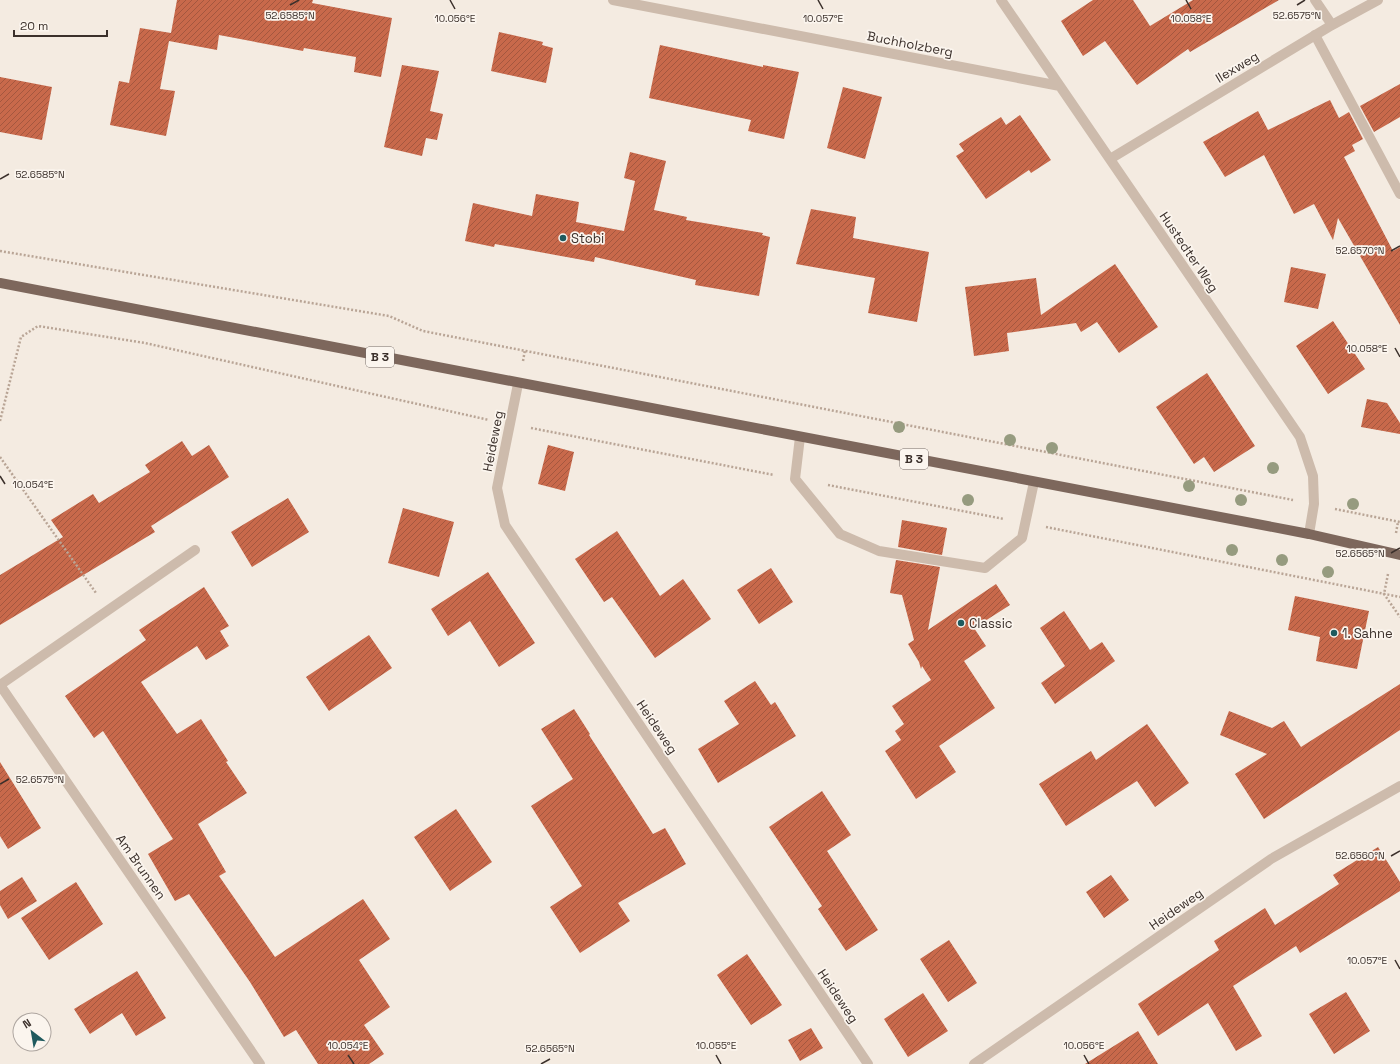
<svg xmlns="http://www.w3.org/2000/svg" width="1400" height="1064" font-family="'Space Grotesk',sans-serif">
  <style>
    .building { fill: url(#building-hatch) }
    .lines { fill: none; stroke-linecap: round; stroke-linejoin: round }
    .path { stroke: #b9a596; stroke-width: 2.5; stroke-dasharray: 2 2; stroke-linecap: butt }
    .service { stroke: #cdbbac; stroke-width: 10 }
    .minor { stroke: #cdbbac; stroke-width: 10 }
    .primary { stroke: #7d675c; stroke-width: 10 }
    .tree { fill: #969b7f }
    .ticks { fill: none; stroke: #3b302b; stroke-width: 1.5 }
    .poi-dot { fill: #1f5a5e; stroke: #fbf5ee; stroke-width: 1.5 }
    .labels { text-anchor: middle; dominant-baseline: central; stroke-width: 3.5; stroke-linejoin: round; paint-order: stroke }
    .shield { fill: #fbf5ee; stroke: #756b66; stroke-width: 1 }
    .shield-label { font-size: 12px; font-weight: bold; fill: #3b302b }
    .street-label { font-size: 13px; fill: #3b302b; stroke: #fbf5ee }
    .poi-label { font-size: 13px; fill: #3b302b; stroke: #fbf5ee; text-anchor: start }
    .ticks-label { font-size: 10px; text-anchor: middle; fill: #3b302b; stroke: #fbf5ee; stroke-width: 3.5; stroke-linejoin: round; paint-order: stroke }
  </style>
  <defs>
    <pattern id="building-hatch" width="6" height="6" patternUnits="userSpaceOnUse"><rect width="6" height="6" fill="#c8694b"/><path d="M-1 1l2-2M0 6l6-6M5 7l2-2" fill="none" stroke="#a4573f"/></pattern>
  </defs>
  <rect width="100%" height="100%" fill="#f4ebe1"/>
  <path class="building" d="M 177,0 L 313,0 L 312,3 L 392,18 L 381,77 L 354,72 L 356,57 L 304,48 L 303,51 L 219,35 L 217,50 L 169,41 L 160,89 L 175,91 L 166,136 L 110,125 L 119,81 L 129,83 L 140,28 L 171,33 Z
    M 1093,0 L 1133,0 L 1150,26 L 1193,0 L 1279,0 L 1190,52 L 1188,49 L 1137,85 L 1105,41 L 1083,56 L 1061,21 Z
    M 499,32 L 543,42 L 542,45 L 553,48 L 546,83 L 491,71 Z
    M 660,45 L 763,67 L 763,65 L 799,72 L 784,139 L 748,131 L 751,120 L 649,98 Z
    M 402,65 L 439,71 L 430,111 L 443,114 L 437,140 L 426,138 L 422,156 L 384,147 Z
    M 0,77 L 52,87 L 42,140 L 0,132 Z
    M 1400,84 L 1400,117 L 1374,132 L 1360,106 Z
    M 843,87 L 882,97 L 865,159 L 827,148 Z
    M 1330,100 L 1339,118 L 1349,112 L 1363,139 L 1352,145 L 1355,151 L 1344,157 L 1393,251 L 1400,247 L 1400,325 L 1338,218 L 1333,240 L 1314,204 L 1294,214 L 1264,155 L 1225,177 L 1203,142 L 1258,111 L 1268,130 Z
    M 1020,115 L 1051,160 L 1031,173 L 1029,170 L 986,199 L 956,156 L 964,151 L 959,144 L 1001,117 L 1006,125 Z
    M 630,152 L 666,161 L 654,210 L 687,217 L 686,220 L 763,233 L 762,235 L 770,237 L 759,296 L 695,285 L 696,280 L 595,257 L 594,262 L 495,244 L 494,247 L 465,241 L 473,203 L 532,216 L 536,194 L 579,202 L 576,222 L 624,231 L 635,181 L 624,178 Z
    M 811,209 L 856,217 L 853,238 L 929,252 L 917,322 L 868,313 L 875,278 L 796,264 Z
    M 1115,264 L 1158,327 L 1119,353 L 1097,322 L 1081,332 L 1076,323 L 1007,333 L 1009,351 L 974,356 L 965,287 L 1036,278 L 1041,315 Z
    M 1291,267 L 1326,274 L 1318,309 L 1284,302 Z
    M 1333,321 L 1365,369 L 1328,394 L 1296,346 Z
    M 1207,373 L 1255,446 L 1214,472 L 1204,457 L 1194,464 L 1156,407 Z
    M 1367,399 L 1387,403 L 1400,423 L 1400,434 L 1361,427 Z
    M 182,441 L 192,456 L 209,445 L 229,477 L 151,526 L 155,532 L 0,625 L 0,575 L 63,537 L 51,520 L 93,494 L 99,503 L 150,472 L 145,465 Z
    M 548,445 L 574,452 L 565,491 L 538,484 Z
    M 288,498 L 309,532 L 252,567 L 231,532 Z
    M 403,508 L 454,522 L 439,577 L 388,563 Z
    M 902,520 L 947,528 L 942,555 L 898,547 Z
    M 617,531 L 660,596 L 683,579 L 711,619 L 655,658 L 612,597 L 604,602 L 575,559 Z
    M 896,560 L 940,567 L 928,630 L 996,584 L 1010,605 L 974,628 L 986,646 L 964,661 L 995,708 L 939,746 L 956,772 L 916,799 L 885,751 L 901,740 L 895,731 L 904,724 L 892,706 L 931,680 L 922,666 L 921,669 L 919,662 L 908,644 L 914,640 L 902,595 L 890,593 Z
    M 771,568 L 793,602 L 759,624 L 737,590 Z
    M 488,572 L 535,643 L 499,667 L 470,621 L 448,636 L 431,609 Z
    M 204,587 L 229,626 L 220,631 L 229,646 L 206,660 L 197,646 L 141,682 L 177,734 L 201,719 L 228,761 L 226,762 L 247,793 L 198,824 L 226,872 L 219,876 L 275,957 L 363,899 L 390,939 L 359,960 L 390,1007 L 364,1025 L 384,1054 L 369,1064 L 318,1064 L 296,1030 L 284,1037 L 250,982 L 189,894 L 175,901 L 148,854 L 173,839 L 103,731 L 94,738 L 65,696 L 146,640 L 139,630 Z
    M 1295,596 L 1369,611 L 1357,669 L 1316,661 L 1320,637 L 1288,630 Z
    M 1064,611 L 1090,650 L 1102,642 L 1115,661 L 1055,704 L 1041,683 L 1065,666 L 1040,628 Z
    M 369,635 L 392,668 L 329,711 L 306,677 Z
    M 755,681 L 771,705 L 775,702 L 796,736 L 718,783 L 698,749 L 739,724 L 724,701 Z
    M 1400,684 L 1400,730 L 1264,819 L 1235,774 L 1267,754 L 1220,735 L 1229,711 L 1272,728 L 1284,721 L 1301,747 Z
    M 574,709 L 590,734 L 589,735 L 653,834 L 665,828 L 686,864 L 618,903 L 630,921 L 580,953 L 550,907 L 582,886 L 531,806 L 573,779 L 541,729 Z
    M 1147,724 L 1189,783 L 1155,807 L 1137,781 L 1066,826 L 1039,784 L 1091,751 L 1096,760 Z
    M 0,762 L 41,828 L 8,849 L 0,836 Z
    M 822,791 L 851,835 L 827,851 L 878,930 L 846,951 L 818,909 L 822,906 L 769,827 Z
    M 456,809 L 492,862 L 450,891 L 414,837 Z
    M 1378,847 L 1400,882 L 1400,891 L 1300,953 L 1296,946 L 1233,986 L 1262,1036 L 1236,1051 L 1208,1003 L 1158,1036 L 1138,1004 L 1219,950 L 1214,941 L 1265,908 L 1275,925 L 1339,884 L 1333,875 Z
    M 1111,875 L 1129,900 L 1104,918 L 1086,892 Z
    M 22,877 L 37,901 L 8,919 L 0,905 L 0,891 Z
    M 76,882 L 103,924 L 49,960 L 21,918 Z
    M 949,940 L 977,983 L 948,1002 L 920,959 Z
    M 747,954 L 782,1005 L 751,1025 L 717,975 Z
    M 137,971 L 166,1018 L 136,1036 L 122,1013 L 90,1034 L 74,1009 Z
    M 1346,992 L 1370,1031 L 1334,1054 L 1309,1014 Z
    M 923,993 L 948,1031 L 908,1057 L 884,1019 Z
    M 811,1028 L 823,1048 L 800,1061 L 788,1040 Z
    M 1138,1031 L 1158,1064 L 1085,1064 Z"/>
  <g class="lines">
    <path class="path" d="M 0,251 L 389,316 L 423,331 L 1293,500
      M 523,361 L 525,350
      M 0,421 L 21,337 L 38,326 L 145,343 L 489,420
      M 531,428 L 774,475
      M 0,457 L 96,593
      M 828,485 L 1004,519
      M 1335,509 L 1400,522
      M 1046,527 L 1400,597
      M 1396,533 L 1398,522
      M 1388,574 L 1384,594 L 1400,617"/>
    <path class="service" d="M 1315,35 L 1400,194
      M 800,437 L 795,479 L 840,534 L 879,551 L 985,568 L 1022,538 L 1034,482"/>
    <path class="minor" d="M 613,0 L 1060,86
      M 1001,0 L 1300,437 L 1313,476 L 1314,504 L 1309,534
      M 1315,0 L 1332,25
      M 1110,159 L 1332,25 L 1378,0
      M 518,384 L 497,488 L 505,525 L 868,1064
      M 0,685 L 260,1064
      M 0,685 L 195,550
      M 974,1064 L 1271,859 L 1400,786"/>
    <path class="primary" d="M 0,283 L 1309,534 L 1400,555"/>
  </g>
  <g class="tree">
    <circle cx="899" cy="427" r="6"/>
    <circle cx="1010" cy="440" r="6"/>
    <circle cx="1052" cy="448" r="6"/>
    <circle cx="1273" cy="468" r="6"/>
    <circle cx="1189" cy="486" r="6"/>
    <circle cx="968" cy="500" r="6"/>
    <circle cx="1241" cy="500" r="6"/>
    <circle cx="1353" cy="504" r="6"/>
    <circle cx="1232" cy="550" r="6"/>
    <circle cx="1282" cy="560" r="6"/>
    <circle cx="1328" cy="572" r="6"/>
  </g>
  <path class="ticks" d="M 450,0 L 455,9M 818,0 L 823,9M 1186,0 L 1191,9M 290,5 L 299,0M 1297,5 L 1305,0M 0,179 L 9,174M 1391,251 L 1400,246M 1395,348 L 1400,357M 0,476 L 5,484M 1391,553 L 1400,548M 0,784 L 9,779M 1391,856 L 1400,851M 1395,960 L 1400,969M 348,1055 L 354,1064M 716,1055 L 721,1064M 1084,1055 L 1089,1064M 541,1064 L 550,1059"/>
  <g class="poi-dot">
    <circle cx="563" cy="238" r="4"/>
    <circle cx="961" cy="623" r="4"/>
    <circle cx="1334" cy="633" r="4"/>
  </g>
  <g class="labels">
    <g class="shield">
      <rect x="366" y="347" width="28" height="20" rx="3"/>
      <rect x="900" y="449" width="28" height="20" rx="3"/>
    </g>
    <g class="shield-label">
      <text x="380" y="357">B 3</text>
      <text x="914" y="459">B 3</text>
    </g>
    <g class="street-label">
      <text transform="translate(910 44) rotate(11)">Buchholzberg</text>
      <text transform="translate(1237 67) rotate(-31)">Ilexweg</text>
      <text transform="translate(1189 252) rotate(56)">Hustedter Weg</text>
      <text transform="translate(493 441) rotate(-79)">Heideweg</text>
      <text transform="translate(657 727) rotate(56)">Heideweg</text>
      <text transform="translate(141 867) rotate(55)">Am Brunnen</text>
      <text transform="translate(1176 909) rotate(-35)">Heideweg</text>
      <text transform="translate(838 996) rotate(56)">Heideweg</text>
    </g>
    <g class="poi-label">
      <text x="571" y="238">Stobi</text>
      <text x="969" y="623">Classic</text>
      <text x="1342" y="633">1. Sahne</text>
    </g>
  </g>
  <g class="ticks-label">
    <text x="290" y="19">52.6585°N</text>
    <text x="1297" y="19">52.6575°N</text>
    <text x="455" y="22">10.056°E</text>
    <text x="823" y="22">10.057°E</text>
    <text x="1191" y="22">10.058°E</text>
    <text x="40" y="178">52.6585°N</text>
    <text x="1360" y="254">52.6570°N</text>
    <text x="1367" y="352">10.058°E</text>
    <text x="33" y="488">10.054°E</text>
    <text x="1360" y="557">52.6565°N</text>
    <text x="40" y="783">52.6575°N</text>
    <text x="1360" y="859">52.6560°N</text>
    <text x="1367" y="964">10.057°E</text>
    <text x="348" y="1049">10.054°E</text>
    <text x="716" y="1049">10.055°E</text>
    <text x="1084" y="1049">10.056°E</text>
    <text x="550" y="1052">52.6565°N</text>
  </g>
  <g transform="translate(32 1032) rotate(329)"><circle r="19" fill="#fbf5ee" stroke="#aea6a0"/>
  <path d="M0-3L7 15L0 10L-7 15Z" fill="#1f5a5e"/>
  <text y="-6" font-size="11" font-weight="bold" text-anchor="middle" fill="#3b302b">N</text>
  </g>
  <path d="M14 30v6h93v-6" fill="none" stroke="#3b302b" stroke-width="2"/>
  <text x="20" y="30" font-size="12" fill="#3b302b" stroke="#fbf5ee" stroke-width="3" paint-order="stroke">20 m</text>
</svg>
